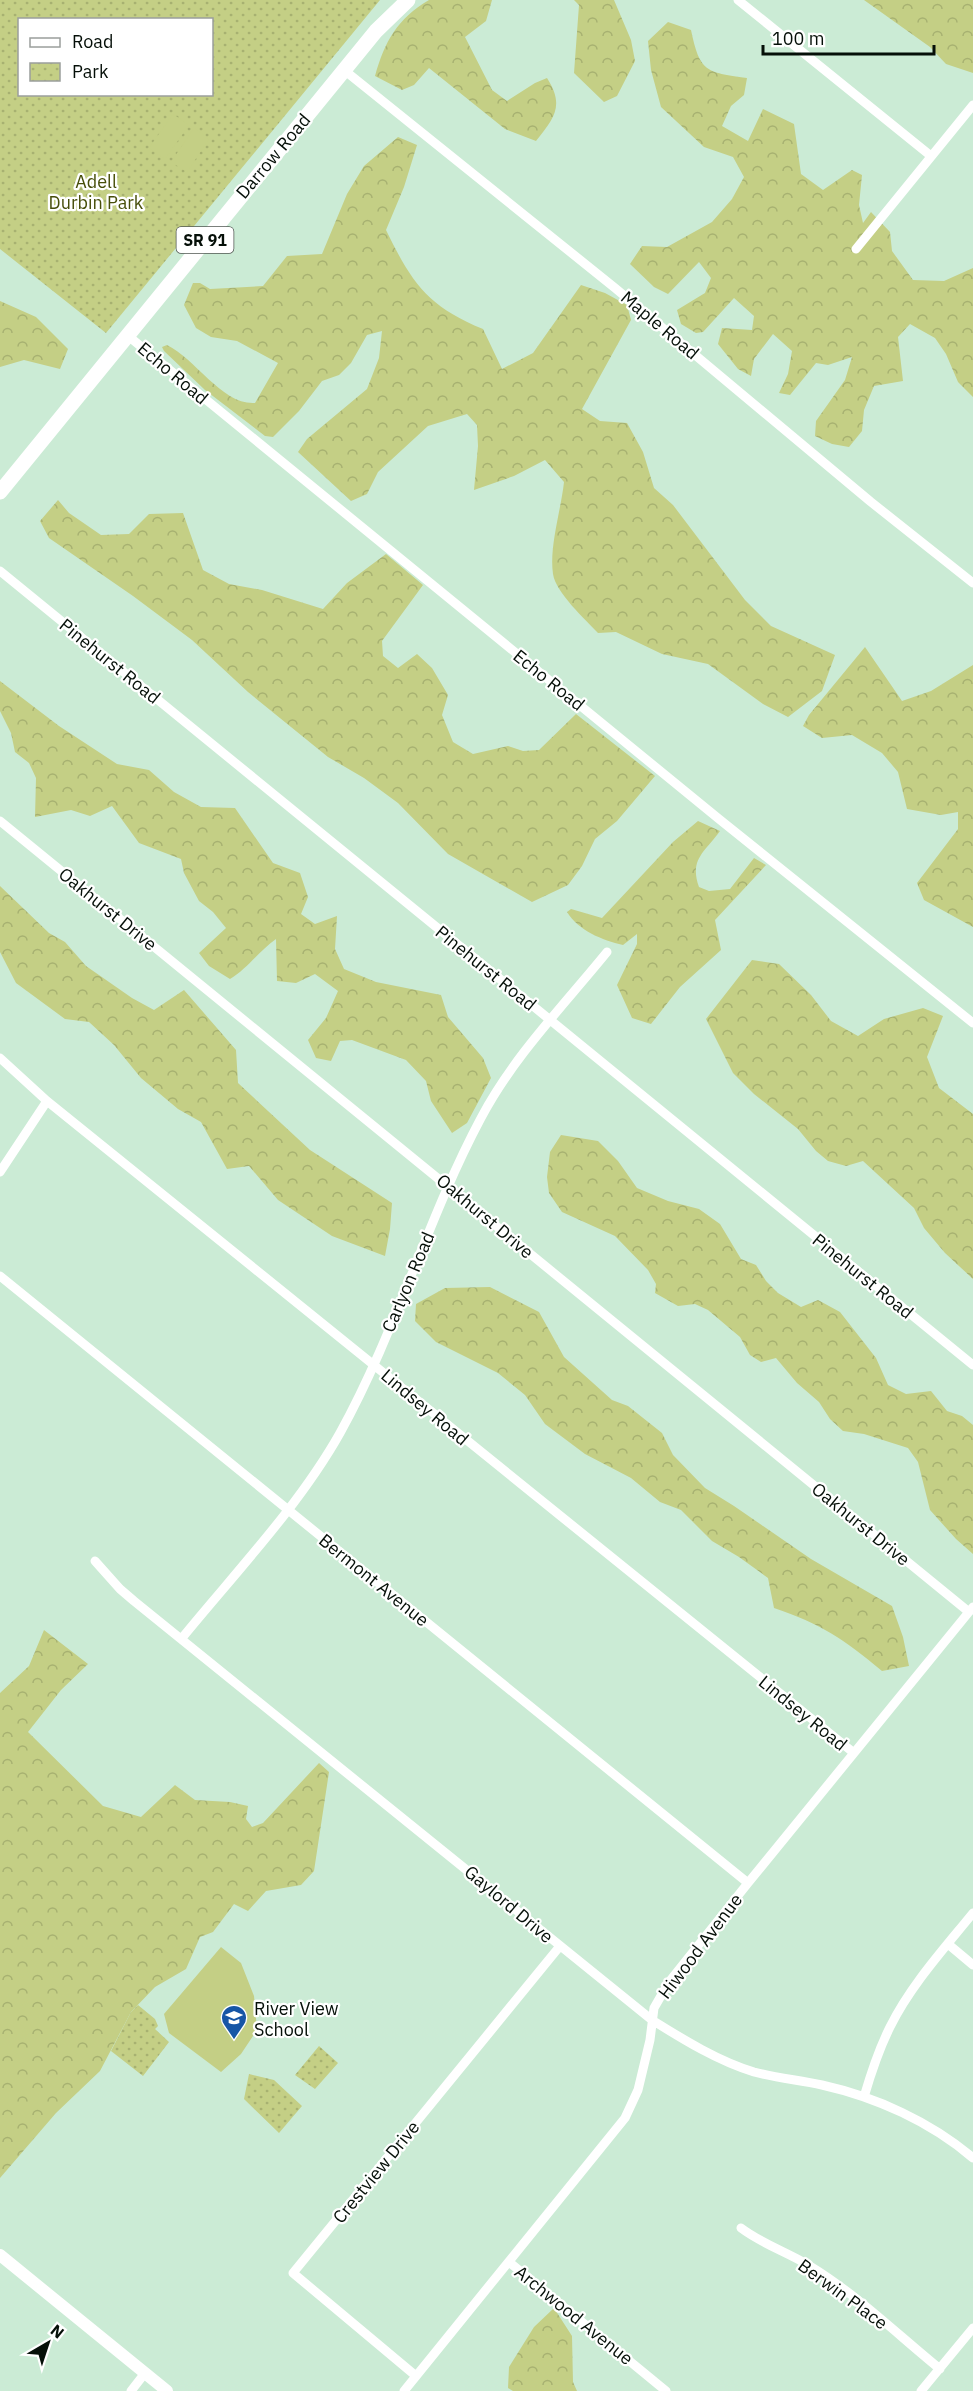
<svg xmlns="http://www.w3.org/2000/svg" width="973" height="2391" font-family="'IBM Plex Sans',sans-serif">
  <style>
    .forest { fill: url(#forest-crowns) }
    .park { fill: url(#park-dots); fill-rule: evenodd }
    .garden { fill: #c4cf85 }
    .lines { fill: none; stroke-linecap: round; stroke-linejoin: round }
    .minor { stroke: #fff; stroke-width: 9 }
    .tertiary { stroke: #fff; stroke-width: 12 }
    .primary { stroke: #fff; stroke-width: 15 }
    .labels { text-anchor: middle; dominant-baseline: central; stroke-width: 4.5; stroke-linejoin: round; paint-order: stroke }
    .shield { fill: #fff; stroke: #505752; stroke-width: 1.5 }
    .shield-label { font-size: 16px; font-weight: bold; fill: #050f08 }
    .street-label { font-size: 18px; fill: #050f08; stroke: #fff }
    .park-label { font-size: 18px; fill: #474e0a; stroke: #fff }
    .poi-label { font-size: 18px; fill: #050f08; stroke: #fff; text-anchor: start }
  </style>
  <defs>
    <pattern id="forest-crowns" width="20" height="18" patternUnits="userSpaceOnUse" patternTransform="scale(1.5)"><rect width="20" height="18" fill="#c4cf85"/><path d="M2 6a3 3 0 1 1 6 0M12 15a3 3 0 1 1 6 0" fill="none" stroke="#a7b171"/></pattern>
    <pattern id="park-dots" width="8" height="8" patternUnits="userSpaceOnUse" patternTransform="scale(1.5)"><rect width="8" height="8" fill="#c4cf85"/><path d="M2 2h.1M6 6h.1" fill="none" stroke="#a7b171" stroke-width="1.8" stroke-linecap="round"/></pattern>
  </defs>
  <rect width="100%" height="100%" fill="#cbebd5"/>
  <path class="forest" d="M 429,0 L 492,0 L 486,21 L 465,37 L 492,90 L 507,101 L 535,83 L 547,78 C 565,106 554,118 536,141 L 505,129 L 429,68 L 414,85 L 402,90 L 375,76 C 385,41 397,19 429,0 Z
    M 574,0 L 614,0 L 631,40 L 635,61 L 617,96 L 604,102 L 574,73 L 579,5 Z
    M 864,0 L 973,0 L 973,73 L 946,64 L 930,47 Z
    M 668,22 L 691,30 C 700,72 705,72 747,78 L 744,95 L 731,106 L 722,126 L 748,141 L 763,109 L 794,124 L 801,174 L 823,190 L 852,170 L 862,175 L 859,205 L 863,223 L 871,212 L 890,232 L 892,251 L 913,280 L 944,281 L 973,268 L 973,397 L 958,382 L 946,354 L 935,338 L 910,324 L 898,337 L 903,381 L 874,386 L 864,410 L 862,431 L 849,447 L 832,444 L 815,436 L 816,421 L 845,380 L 852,357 L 828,365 L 816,363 L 790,395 L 779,393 L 788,374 L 792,351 L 773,334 L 754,359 L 751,376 L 738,369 L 718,344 L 722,328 L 752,330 L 754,316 L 734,298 L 703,332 L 696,333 L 681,324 L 677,310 L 705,293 L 711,278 L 699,262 L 668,294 L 654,287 L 630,264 L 642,246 L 667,247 L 712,222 L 732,199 L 744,177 L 733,157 L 704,147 L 661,107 L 651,70 L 648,41 Z
    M 398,137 L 417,145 L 404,187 L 386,230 C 412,283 427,306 483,329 L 502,369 L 533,353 L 581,285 L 605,293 L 627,305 L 631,320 L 582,409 L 600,421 L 627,423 L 643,452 L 654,488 L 673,505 L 745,600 L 771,626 L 835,655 L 822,691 L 788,717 L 763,704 L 708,664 L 662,654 L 616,632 L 598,633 C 585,619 556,593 553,574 C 549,547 561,510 564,482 L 545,460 L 514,476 L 474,490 L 478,446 L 477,425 L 467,414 L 428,426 L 378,472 L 367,494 L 351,501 L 298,452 L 307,439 L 367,389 L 379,358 L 382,331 L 367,335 L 351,363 L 339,375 L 322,381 L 299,411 L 273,437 L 265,436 L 205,390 L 164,351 L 162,347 L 167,345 C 196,359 222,405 255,403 L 278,363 L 237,341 L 211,337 L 196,328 L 184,305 L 193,283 L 200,283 L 210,289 L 263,286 L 287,256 L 322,254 L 347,194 L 364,166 Z
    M 0,301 L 36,317 L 68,349 L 60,369 L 24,360 L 0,367 Z
    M 58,500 L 69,513 L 101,535 L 129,534 L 149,514 L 183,513 L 203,570 L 229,584 L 262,590 L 323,609 L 347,583 L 386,554 L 423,585 L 382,641 L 383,656 L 398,668 L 417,654 L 432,668 L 448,695 L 442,715 L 453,742 L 473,754 L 508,746 L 523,751 L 539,750 L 576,714 L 655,776 L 617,821 L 595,839 L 582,866 L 568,885 L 532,902 L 448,854 L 398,803 L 364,778 L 328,757 L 248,692 L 192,640 L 133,596 L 49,538 L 40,521 Z
    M 865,647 L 902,701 L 931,691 L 973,665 L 973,927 L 924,900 L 917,883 L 958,829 L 958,812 L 941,815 L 907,809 L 898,772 L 882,753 L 852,735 L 822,738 L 803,726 L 809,715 Z
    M 0,681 L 59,726 L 117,764 L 149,770 L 174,792 L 201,807 L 235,808 L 273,863 L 300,873 L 308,897 L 301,914 L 315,924 L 337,916 L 335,949 L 344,969 L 376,982 L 441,995 L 448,1017 L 483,1058 L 491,1078 L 467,1123 L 452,1133 L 431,1101 L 426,1081 L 406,1060 L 352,1040 L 340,1041 L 331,1061 L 316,1058 L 308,1040 L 326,1018 L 338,991 L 315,974 L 296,983 L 277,981 L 276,939 C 259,951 247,969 230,979 L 209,966 L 199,953 L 226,928 L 213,912 L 199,901 L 184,873 L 181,859 L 139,843 L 112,806 L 90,816 L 71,810 L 35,817 L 36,778 L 29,763 L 15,752 L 11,733 L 0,711 Z
    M 698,821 L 720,831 C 705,852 689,859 699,887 L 709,891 L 730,889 L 754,858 L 766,865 L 715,920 L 721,950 L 680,987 L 651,1024 L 632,1018 L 617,985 L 637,944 L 637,934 L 623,945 C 602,940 579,931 567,912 L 571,909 L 602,918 L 673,842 Z
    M 0,886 L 49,933 L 65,942 L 86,966 L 132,998 L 154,1010 L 184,990 L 236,1050 L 238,1083 L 310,1150 L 392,1203 L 390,1229 L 385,1256 L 332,1236 L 278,1200 L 249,1166 L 227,1169 L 201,1122 L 178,1109 L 141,1078 L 114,1045 L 89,1022 L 65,1019 L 16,983 L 0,952 Z
    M 752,960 L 779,964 L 811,995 L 831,1021 L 858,1036 L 884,1019 L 923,1008 L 943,1016 L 927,1057 L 939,1088 L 973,1114 L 973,1279 L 945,1253 L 924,1228 L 914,1208 L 863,1161 L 846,1166 L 828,1161 L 816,1151 L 798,1129 L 754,1094 L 733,1073 L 706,1019 Z
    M 561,1135 L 598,1141 L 618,1161 L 637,1188 L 668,1201 L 699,1209 L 720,1224 L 741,1259 L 756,1265 L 766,1281 L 778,1293 L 801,1307 L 818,1300 L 840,1312 L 876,1358 L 888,1385 L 906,1394 L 931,1391 L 947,1411 L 962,1416 L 973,1425 L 973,1554 L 956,1539 L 930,1510 L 918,1462 L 908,1448 L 864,1434 L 843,1431 L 830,1419 L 819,1402 L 797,1383 L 776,1358 L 761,1362 L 750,1355 L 740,1337 L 708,1310 L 695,1304 L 678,1306 L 655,1293 L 656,1284 L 648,1270 L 615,1236 L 562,1212 L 549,1193 L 547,1177 L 550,1152 Z
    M 490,1287 L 539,1312 L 564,1357 L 612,1400 L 628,1406 L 662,1433 L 673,1455 L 705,1488 L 734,1506 L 811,1559 L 892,1606 L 903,1637 L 909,1666 L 882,1671 C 844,1639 821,1624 774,1608 L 768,1578 L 739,1557 L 712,1541 L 681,1510 L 660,1502 L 631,1478 L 585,1454 L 545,1424 L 525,1395 L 498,1373 L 436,1342 L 415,1321 L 416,1304 L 445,1288 Z
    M 44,1630 L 88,1664 L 61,1690 L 28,1732 L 103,1806 L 141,1817 L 175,1785 L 195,1800 L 230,1802 L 248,1806 L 246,1819 L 252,1827 L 263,1823 L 319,1763 L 329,1772 L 314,1871 L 301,1885 L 266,1891 L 248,1911 L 234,1904 L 213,1932 L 200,1937 L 186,1969 L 155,1987 L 131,2012 L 100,2071 L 56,2113 L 0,2178 L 0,1693 L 29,1666 Z
    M 554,2308 L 572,2336 L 573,2382 L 577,2391 L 513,2391 L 508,2388 L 509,2367 L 534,2327 Z"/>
  <path class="park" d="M 0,0 L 380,0 L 106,333 L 0,249 ZM 20,20 L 212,20 L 212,94 L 20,94 Z
    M 138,2005 L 155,2019 L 158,2026 L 155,2029 L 169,2042 L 143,2076 L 111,2051 L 131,2012 Z
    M 319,2046 L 338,2063 L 315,2089 L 295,2075 Z
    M 249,2074 L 274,2080 L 302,2106 L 279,2133 L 244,2099 Z"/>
  <path class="garden" d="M 173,114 L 189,125 L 165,159 L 149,148 Z
    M 194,128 L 209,139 L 187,172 L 171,162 Z
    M 221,1947 L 241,1963 L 254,1996 L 257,2030 L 241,2054 L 221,2072 L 169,2033 L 164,2014 Z"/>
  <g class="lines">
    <path class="minor" d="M 738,0 L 931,156
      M 344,70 L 615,288 L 871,502 L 973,583
      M 856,249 L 973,105
      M 127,335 L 719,819 L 973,1023
      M 0,571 L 973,1365
      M 0,821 L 969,1612
      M 0,1058 L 47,1101 L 854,1753
      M 0,1172 L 47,1101
      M 0,1276 L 748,1883
      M 95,1561 L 120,1589 L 134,1601 L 652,2020 C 684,2040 718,2061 754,2072 C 776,2078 799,2080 822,2085 C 876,2097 931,2122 973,2158
      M 182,1638 C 235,1573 299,1506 340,1433 C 396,1332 427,1219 481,1118 C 513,1057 564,1005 607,952
      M 948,1944 L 973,1965
      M 864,2097 C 871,2073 879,2049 890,2027 C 911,1985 943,1950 973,1913
      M 741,2228 C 762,2244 787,2252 810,2266 C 856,2294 897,2334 940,2369
      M 509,2262 L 666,2391
      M 416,2376 L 293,2273 L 560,1946
      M 131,2391 L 145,2373
      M 404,2391 L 625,2118 L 638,2090 L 650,2040 L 654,2008 L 669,1982 L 748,1883 L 973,1607
      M 921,2391 L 973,2328"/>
    <path class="tertiary" d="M 0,2255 L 167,2391"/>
    <path class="primary" d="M 0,492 L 376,31 L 408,0"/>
  </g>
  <defs>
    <symbol id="school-pin" viewBox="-11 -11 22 30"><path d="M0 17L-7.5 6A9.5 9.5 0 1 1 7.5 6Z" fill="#1756a6" stroke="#fff"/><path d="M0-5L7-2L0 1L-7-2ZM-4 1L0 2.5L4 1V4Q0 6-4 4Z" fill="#fff"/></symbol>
  </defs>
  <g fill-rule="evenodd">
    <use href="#school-pin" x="219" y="2003" width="30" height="40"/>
  </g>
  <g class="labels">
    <rect class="shield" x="176.5" y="227" width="57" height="26" rx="4.5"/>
    <g class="shield-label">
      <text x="205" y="240">SR 91</text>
    </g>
    <g class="street-label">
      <text transform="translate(273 156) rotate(-50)">Darrow Road</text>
      <text transform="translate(660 325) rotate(40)">Maple Road</text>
      <text transform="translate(173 373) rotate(40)">Echo Road</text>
      <text transform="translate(110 661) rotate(39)">Pinehurst Road</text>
      <text transform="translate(549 680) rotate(39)">Echo Road</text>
      <text transform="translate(108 909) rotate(39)">Oakhurst Drive</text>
      <text transform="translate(486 968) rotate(39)">Pinehurst Road</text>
      <text transform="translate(485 1216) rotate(40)">Oakhurst Drive</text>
      <text transform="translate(863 1276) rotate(39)">Pinehurst Road</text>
      <text transform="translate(408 1282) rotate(-67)">Carlyon Road</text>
      <text transform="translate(425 1407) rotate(40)">Lindsey Road</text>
      <text transform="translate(861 1524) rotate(39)">Oakhurst Drive</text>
      <text transform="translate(374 1580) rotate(39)">Bermont Avenue</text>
      <text transform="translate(803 1713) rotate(39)">Lindsey Road</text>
      <text transform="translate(509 1904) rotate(40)">Gaylord Drive</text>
      <text transform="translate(700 1946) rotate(-53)">Hiwood Avenue</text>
      <text transform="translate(376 2172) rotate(-51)">Crestview Drive</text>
      <text transform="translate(843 2294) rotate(36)">Berwin Place</text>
      <text transform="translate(574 2315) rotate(39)">Archwood Avenue</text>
    </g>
    <g class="park-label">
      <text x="96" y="181">Adell<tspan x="96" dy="21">Durbin Park</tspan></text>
    </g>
    <g class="poi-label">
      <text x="254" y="2008">River View<tspan x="254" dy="21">School</tspan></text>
    </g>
  </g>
  <rect x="18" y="18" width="195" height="78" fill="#ffffff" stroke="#9b9f9c" stroke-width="1.5"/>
  <rect x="30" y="38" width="30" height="9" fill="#ffffff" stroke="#9b9f9c" stroke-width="1.5"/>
  <text x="72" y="48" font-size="18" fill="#050f08">Road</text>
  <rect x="30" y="63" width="30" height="18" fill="url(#park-dots)" stroke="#9b9f9c" stroke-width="1.5"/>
  <text x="72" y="78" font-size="18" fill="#050f08">Park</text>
  <g transform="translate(48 2343) rotate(39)" stroke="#ffffff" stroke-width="4.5" paint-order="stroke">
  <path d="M0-4.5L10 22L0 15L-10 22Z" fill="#050f08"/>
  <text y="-9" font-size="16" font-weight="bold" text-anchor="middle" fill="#050f08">N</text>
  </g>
  <path d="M763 45v9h171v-9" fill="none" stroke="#050f08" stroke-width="3"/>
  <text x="772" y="45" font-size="18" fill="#050f08" stroke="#ffffff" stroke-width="4.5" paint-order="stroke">100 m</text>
</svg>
